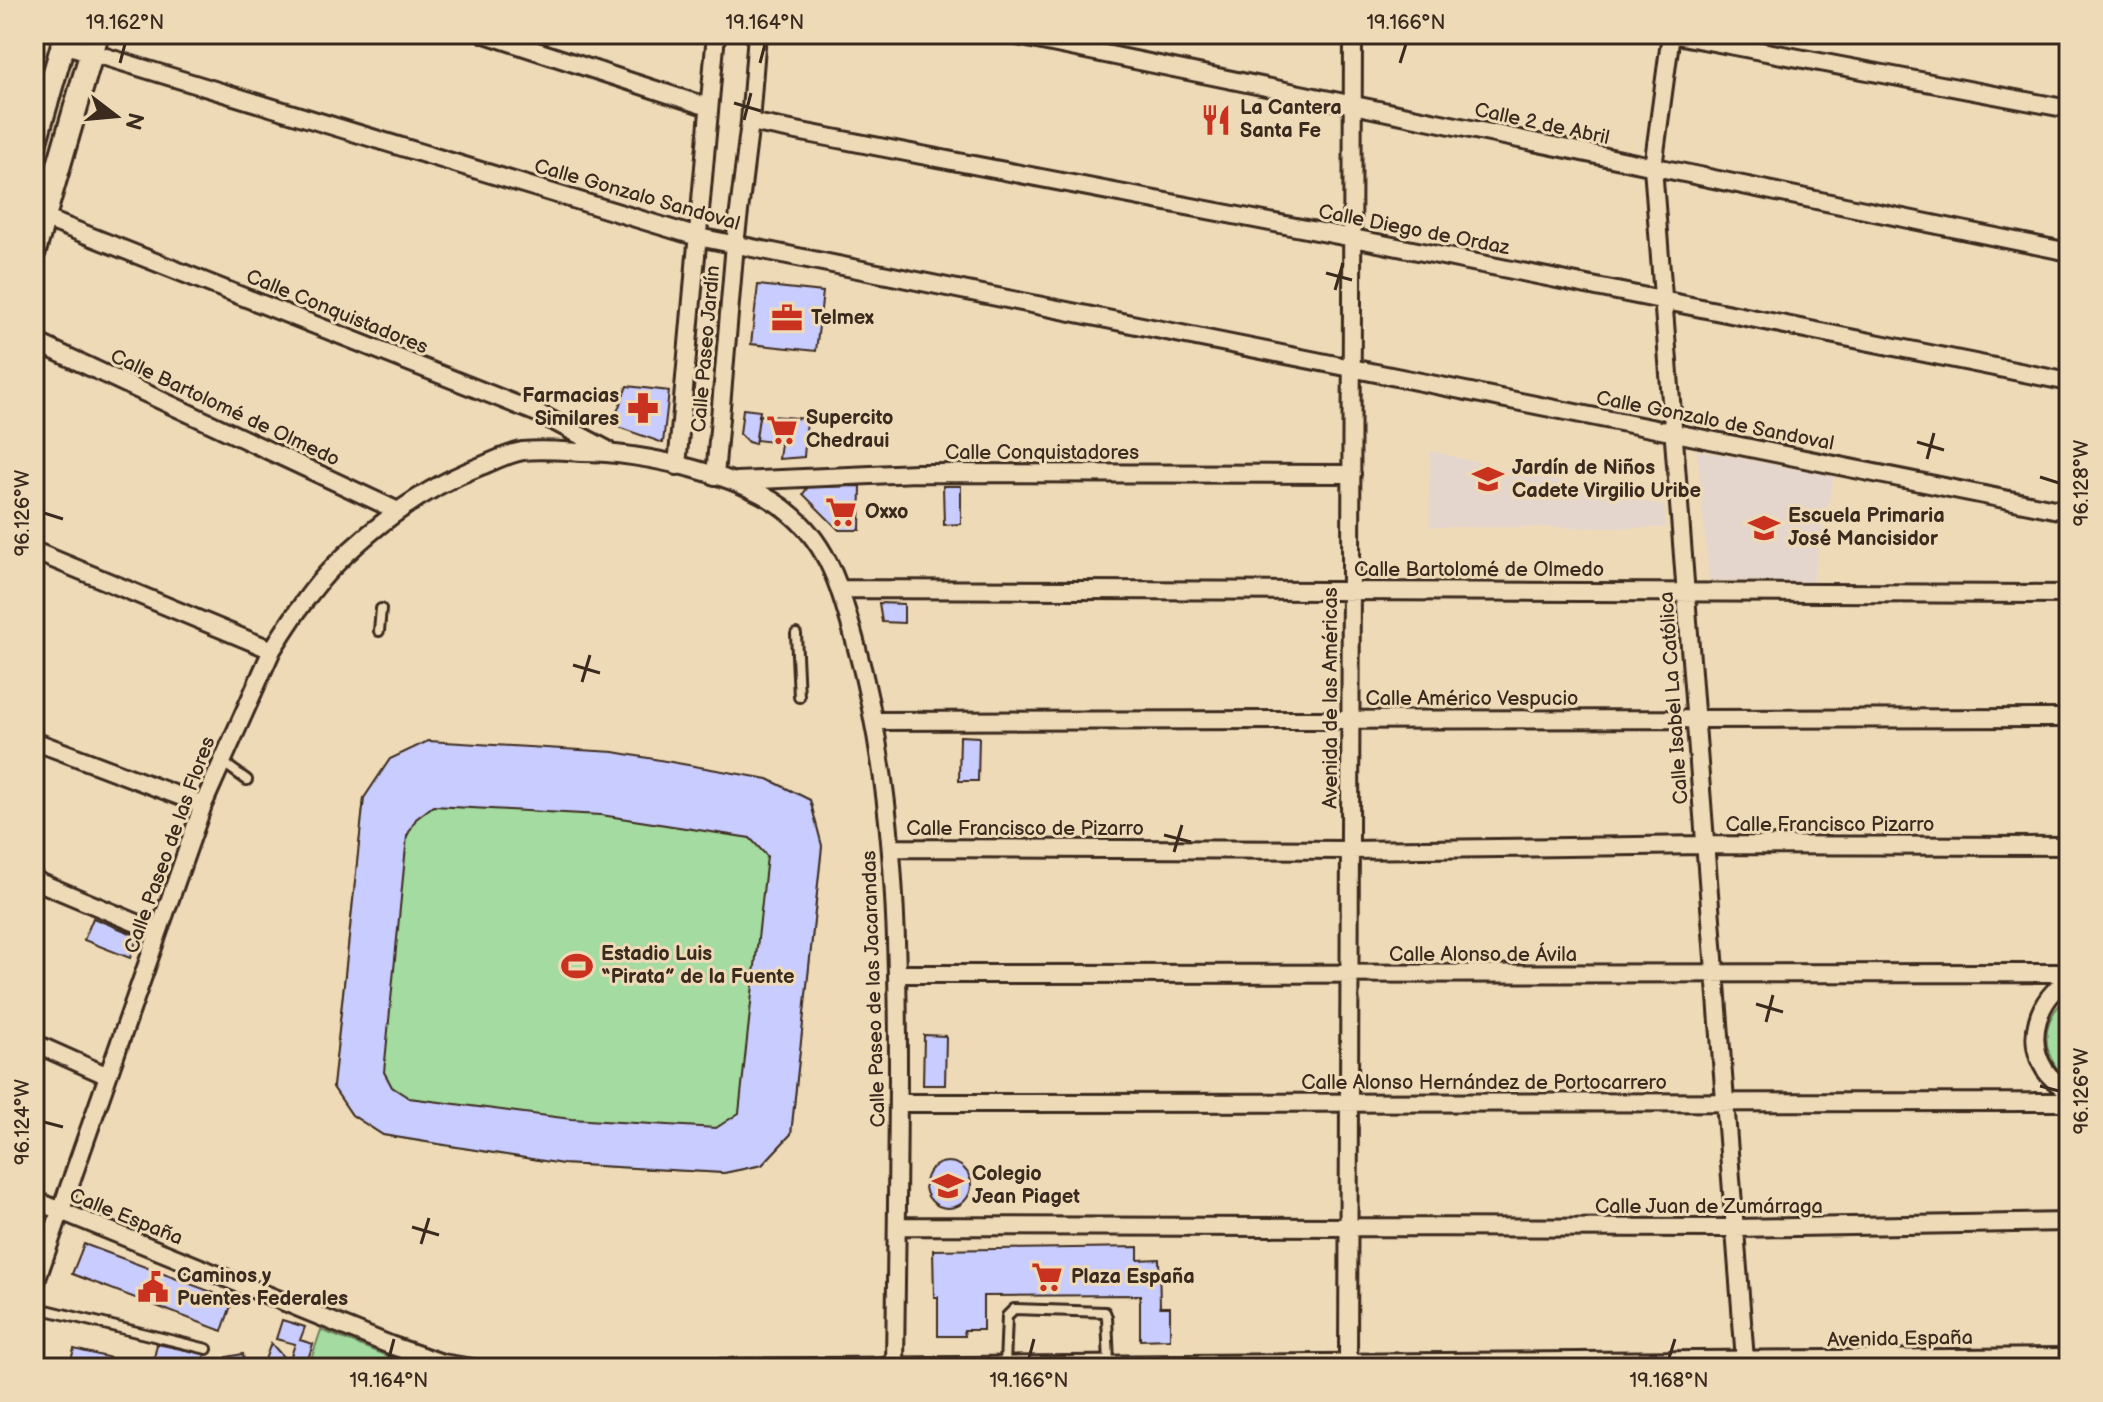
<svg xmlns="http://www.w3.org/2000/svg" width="2103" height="1402" font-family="'Balsamiq Sans',sans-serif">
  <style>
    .built { fill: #e4d6cd }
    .green { fill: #a3dba0; stroke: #6f825f; stroke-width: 2 }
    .building { fill: #c9ccfe; stroke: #3b2a1e; stroke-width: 2; fill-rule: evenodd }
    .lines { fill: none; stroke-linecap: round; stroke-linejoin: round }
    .lane-casing { stroke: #3b2a1e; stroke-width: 14 }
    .street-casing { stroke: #3b2a1e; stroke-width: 22 }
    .secondary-casing { stroke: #3b2a1e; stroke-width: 28 }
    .lane { stroke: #efdab8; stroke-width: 8 }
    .street { stroke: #efdab8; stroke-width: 16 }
    .secondary { stroke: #efdab8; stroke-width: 22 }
    .ticks { fill: none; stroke: #3b2a1e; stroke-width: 3 }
    .labels { text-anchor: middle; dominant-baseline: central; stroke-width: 6; stroke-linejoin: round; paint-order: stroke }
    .poi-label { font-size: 20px; font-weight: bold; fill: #3b2a1e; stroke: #efdab8; text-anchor: start }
    .street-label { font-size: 20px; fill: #3b2a1e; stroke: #efdab8 }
    .neatline { fill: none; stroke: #3b2a1e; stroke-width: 3 }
    .ticks-label { font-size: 20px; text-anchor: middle; fill: #3b2a1e }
  </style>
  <rect width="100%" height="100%" fill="#efdab8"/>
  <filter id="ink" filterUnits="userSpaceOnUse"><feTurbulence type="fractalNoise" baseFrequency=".0125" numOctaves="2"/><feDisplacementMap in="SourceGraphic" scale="16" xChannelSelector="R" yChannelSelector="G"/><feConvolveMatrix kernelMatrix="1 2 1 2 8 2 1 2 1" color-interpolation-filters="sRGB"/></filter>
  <g filter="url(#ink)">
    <path class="built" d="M 1697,450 L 1834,476 L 1812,583 L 1709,580 Z
      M 1430,451 L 1664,506 L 1666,528 L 1429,527 Z"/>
    <path class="green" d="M 390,759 L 768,779 L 810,800 L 822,846 L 791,1134 L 762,1165 L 724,1173 L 563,1164 L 383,1135 L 352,1115 L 333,1087 L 364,798 Z
      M 2069,997 L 2069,1080 C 2040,1059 2038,1018 2069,997 Z
      M 321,1330 L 418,1368 L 308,1368 Z"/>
    <path class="building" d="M 758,285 L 823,292 L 816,351 L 751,344 Z
      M 627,386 L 669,391 L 663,443 L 612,425 Z
      M 743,409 L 760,411 L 755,444 L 748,442 L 740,434 Z
      M 759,415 L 807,419 L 804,457 L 779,459 L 781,443 L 756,440 Z
      M 861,486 L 860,530 L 839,530 L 803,494 L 808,487 Z
      M 943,486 L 961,486 L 961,524 L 944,525 Z
      M 879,603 L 904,604 L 904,623 L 882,622 Z
      M 960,736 L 979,737 L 978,781 L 959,781 Z
      M 428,741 L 614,752 L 768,779 L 810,800 L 822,846 L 791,1134 L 762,1165 L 724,1173 L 563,1164 L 383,1135 L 352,1115 L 333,1087 L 364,798 L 390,759 ZM 433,806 L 601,815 L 750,838 L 767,856 L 739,1113 L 716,1128 L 571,1119 L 409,1098 L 392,1087 L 384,1072 L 407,836 L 416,819 Z
      M 93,918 L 138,936 L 130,958 L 84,940 Z
      M 924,1035 L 946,1036 L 945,1085 L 923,1085 Z
      M925 1185a23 23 0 1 1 46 0a23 23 0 1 1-46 0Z
      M 84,1244 L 233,1300 L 222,1331 L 72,1274 Z
      M 1138,1247 L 1138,1260 L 1159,1259 L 1160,1307 L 1170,1307 L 1170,1339 L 1140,1340 L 1140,1295 L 983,1296 L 983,1330 L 964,1330 L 965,1336 L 938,1336 L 938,1297 L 934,1297 L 933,1250 Z
      M 282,1320 L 305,1327 L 300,1340 L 313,1344 L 305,1368 L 287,1368 L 295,1344 L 276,1339 Z
      M 271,1343 L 284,1358 L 280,1368 L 262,1368 Z
      M 157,1344 L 205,1354 L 202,1368 L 152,1368 Z
      M 74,1349 L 127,1362 L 125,1368 L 69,1368 Z
      M 243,1354 L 245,1368 L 229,1368 L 227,1357 Z"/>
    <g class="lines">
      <defs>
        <path id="lane" d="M 379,631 L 381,609
          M 796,634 L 799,697
          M 221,761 L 247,780
          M 34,1307 L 207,1349
          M 1005,1365 L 1007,1316 L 1014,1309 L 1105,1312 L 1107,1317 L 1109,1364"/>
        <path id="street" d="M 485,34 L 708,107
          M 1008,34 L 2069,252
          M 63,44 L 698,237 L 2069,512
          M 750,122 L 1353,238 L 2069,382
          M 44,218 L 540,414 L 606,449
          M 34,341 L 398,511
          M 677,466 L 716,34
          M 715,476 L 735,244 L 750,122 L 757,34
          M 737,481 L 916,473 L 1352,474
          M 34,551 L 272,650
          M 841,589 L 2069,594
          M 875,721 L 2069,718
          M 34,741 L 203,805
          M 891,848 L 1350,850 L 1705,845 L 2069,846
          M 34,880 L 158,932
          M 898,974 L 2069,973
          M 2069,980 C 2038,998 2025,1039 2045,1070 C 2051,1079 2060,1086 2069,1092
          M 34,1043 L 108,1076
          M 898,1103 L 2069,1102
          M 34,1200 L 390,1345 L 442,1363 L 473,1368
          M 898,1226 L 1735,1228 L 2069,1222
          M 34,1287 L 203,805 L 272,650 C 290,622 310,590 334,566 C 375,525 426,487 481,466 C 494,461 509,453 523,451 C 542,449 563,451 582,452 C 641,452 749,475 793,516 C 831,549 842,595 855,641 C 893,778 898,920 898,1062 C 898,1164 896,1266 895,1368
          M 705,1368 L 2069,1357
          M 1344,1368 L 1348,1362 L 1353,34
          M 1748,1368 L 1745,1360 L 1653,167 L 1671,34 L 2069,109"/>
        <path id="secondary" d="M 34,145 L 66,34
          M 34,251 L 97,34"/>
      </defs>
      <use href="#lane" class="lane-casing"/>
      <use href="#street" class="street-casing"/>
      <use href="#secondary" class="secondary-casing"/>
      <use href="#lane" class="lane"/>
      <use href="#street" class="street"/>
      <use href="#secondary" class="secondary"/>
    </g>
  </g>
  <path class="ticks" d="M 120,63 L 125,44M 760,63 L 765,44M 1400,63 L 1406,44M 734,103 L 761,111M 744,120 L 751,93M 1326,273 L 1352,280M 1335,290 L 1343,263M 1917,442 L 1944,450M 1927,459 L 1934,433M 2040,477 L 2059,483M 44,513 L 63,519M 573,665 L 600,673M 582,682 L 590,655M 1164,835 L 1191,842M 1174,852 L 1182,825M 1756,1004 L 1783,1012M 1766,1022 L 1773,995M 2040,1086 L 2059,1091M 44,1122 L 63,1127M 412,1227 L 439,1235M 421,1244 L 429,1218M 389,1358 L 394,1339M 1029,1358 L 1034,1339M 1669,1358 L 1675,1339"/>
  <defs>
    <symbol id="restaurant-bare" viewBox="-9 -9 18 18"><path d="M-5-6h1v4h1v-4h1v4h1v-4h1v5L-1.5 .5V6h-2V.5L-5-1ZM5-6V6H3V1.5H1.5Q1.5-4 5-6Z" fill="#c8321e" stroke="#efdab8" stroke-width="2.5" paint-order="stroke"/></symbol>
    <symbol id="office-bare" viewBox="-9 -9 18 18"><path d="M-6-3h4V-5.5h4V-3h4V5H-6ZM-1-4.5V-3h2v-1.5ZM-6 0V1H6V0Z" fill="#c8321e" stroke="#efdab8" stroke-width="2.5" paint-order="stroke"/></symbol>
    <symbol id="pharmacy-bare" viewBox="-9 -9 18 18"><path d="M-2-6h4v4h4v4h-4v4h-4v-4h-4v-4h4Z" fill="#c8321e" stroke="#efdab8" stroke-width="2.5" paint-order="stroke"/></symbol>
    <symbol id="supermarket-bare" viewBox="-9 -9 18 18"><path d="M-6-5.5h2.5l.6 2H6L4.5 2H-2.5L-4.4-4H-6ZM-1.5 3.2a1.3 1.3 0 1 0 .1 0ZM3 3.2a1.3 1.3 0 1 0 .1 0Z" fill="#c8321e" stroke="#efdab8" stroke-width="2.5" paint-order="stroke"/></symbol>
    <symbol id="school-bare" viewBox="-9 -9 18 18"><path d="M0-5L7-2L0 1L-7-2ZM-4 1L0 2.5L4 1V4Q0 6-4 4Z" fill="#c8321e" stroke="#efdab8" stroke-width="2.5" paint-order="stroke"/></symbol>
    <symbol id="stadium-bare" viewBox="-9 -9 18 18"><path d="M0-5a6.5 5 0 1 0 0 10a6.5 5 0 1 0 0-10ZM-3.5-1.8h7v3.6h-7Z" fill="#c8321e" stroke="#efdab8" stroke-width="2.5" paint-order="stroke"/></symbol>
    <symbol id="civic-bare" viewBox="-9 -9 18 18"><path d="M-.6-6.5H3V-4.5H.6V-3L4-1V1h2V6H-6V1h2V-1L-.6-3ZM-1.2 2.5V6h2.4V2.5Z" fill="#c8321e" stroke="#efdab8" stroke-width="2.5" paint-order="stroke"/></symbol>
  </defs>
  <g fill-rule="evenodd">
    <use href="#restaurant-bare" x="1194" y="98" width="44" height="44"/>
    <use href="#office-bare" x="765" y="296" width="44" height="44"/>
    <use href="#pharmacy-bare" x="621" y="386" width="44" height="44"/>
    <use href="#supermarket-bare" x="760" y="408" width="44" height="44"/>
    <use href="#school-bare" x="1466" y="457" width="44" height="44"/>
    <use href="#supermarket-bare" x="819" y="490" width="44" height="44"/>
    <use href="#school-bare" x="1742" y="506" width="44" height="44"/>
    <use href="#stadium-bare" x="555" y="944" width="44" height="44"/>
    <use href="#school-bare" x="926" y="1164" width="44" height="44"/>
    <use href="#supermarket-bare" x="1025" y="1255" width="44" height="44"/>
    <use href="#civic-bare" x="131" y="1265" width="44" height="44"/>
  </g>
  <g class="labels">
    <g class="poi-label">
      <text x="1240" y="108">La Cantera<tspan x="1240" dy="23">Santa Fe</tspan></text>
      <text x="811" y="318">Telmex</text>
      <text x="619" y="396" text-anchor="end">Farmacias<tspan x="619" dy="23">Similares</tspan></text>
      <text x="806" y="418">Supercito<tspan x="806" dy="23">Chedraui</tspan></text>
      <text x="1512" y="468">Jardín de Niños<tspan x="1512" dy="23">Cadete Virgilio Uribe</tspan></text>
      <text x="865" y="512">Oxxo</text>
      <text x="1788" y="516">Escuela Primaria<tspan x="1788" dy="23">José Mancisidor</tspan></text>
      <text x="601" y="954">Estadio Luis<tspan x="601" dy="23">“Pirata” de la Fuente</tspan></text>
      <text x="972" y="1174">Colegio<tspan x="972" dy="23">Jean Piaget</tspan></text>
      <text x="177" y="1276">Caminos y<tspan x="177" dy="23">Puentes Federales</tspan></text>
      <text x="1071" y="1277">Plaza España</text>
    </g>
    <g class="street-label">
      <text transform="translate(1542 124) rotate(12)">Calle 2 de Abril</text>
      <text transform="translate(637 195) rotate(16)">Calle Gonzalo Sandoval</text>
      <text transform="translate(1414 230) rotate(11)">Calle Diego de Ordaz</text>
      <text transform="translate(337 312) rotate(22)">Calle Conquistadores</text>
      <text transform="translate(706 349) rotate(-85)">Calle Paseo Jardín</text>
      <text transform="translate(225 408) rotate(25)">Calle Bartolomé de Olmedo</text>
      <text transform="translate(1715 421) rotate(11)">Calle Gonzalo de Sandoval</text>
      <text x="1042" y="453">Calle Conquistadores</text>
      <text x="1479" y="570">Calle Bartolomé de Olmedo</text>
      <text transform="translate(1331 698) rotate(-90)">Avenida de las Américas</text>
      <text transform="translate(1674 698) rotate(-94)">Calle Isabel La Católica</text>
      <text x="1472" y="699">Calle Américo Vespucio</text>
      <text x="1830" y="825">Calle Francisco Pizarro</text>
      <text x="1025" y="829">Calle Francisco de Pizarro</text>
      <text transform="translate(170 845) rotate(-70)">Calle Paseo de las Flores</text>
      <text x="1483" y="955">Calle Alonso de Ávila</text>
      <text transform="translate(874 989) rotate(-92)">Calle Paseo de las Jacarandas</text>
      <text x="1484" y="1083">Calle Alonso Hernández de Portocarrero</text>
      <text x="1709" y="1207">Calle Juan de Zumárraga</text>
      <text transform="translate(126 1217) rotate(22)">Calle España</text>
      <text transform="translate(1900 1339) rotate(-1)">Avenida España</text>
    </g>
  </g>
  <rect width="2103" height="1402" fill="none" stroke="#efdab8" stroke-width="88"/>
  <g transform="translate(116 116) rotate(106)" stroke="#efdab8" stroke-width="6" paint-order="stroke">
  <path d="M0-6L14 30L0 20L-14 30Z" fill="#3b2a1e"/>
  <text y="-12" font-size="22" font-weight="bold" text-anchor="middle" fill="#3b2a1e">N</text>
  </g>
  <rect x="44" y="44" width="2015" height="1314" class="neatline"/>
  <g class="ticks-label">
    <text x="125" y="29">19.162°N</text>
    <text x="765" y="29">19.164°N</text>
    <text x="1406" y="29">19.166°N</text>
    <text transform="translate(2081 483) rotate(-90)" y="7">96.128°W</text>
    <text transform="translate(22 513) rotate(-90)" y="7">96.126°W</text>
    <text transform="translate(2081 1091) rotate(-90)" y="7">96.126°W</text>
    <text transform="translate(22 1122) rotate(-90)" y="7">96.124°W</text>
    <text x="389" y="1387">19.164°N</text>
    <text x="1029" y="1387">19.166°N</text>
    <text x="1669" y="1387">19.168°N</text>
  </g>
</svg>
